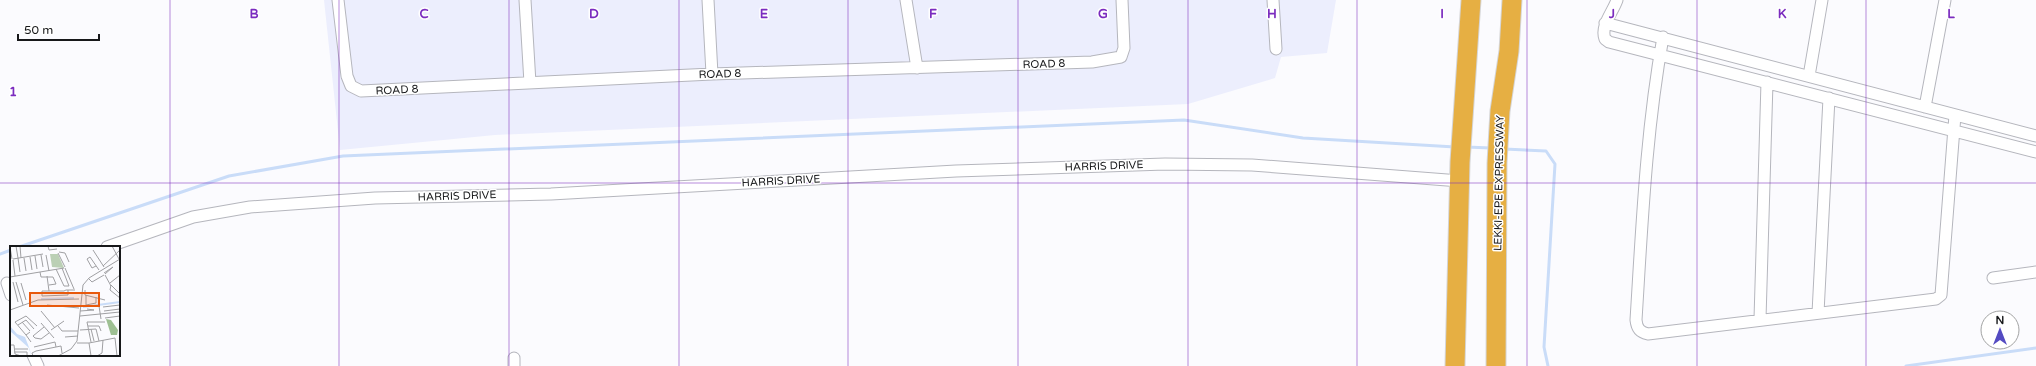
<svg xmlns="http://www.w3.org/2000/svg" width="2036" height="366" font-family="'Varela Round',sans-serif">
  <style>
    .built { fill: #eceefd }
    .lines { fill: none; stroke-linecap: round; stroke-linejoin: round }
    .stream { stroke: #c9dcf8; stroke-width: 3 }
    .street-casing { stroke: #b5b6bd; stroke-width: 13 }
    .highway-casing { stroke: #d5d5d6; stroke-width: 21 }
    .street { stroke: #fff; stroke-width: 11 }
    .highway { stroke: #e6af43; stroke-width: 19 }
    .grid { fill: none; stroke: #7b2cbf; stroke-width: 1; stroke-opacity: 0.55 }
    .labels { text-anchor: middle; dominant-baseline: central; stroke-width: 3; stroke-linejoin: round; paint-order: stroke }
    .street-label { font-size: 11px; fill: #17181a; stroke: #fff }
    .inset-river { fill: none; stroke: #c9dcf8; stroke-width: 2 }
    .inset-road { fill: none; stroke: #a0a0a3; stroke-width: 1 }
    .view { fill: #e8590c; fill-opacity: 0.15; stroke: #e8590c; stroke-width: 2 }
    .inset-edge { fill: none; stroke: #17181a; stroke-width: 2 }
    .grid-label { font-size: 13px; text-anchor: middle; font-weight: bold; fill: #7b2cbf; stroke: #fff; stroke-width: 3; stroke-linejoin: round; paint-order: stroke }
  </style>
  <rect width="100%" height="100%" fill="#fbfbfe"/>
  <path class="built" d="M 324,0 L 1336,0 L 1327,53 L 1281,57 L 1275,78 L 1188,104 L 495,135 L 340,150 Z"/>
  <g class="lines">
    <path class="stream" d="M 1466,147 L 1491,148
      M 1504,149 L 1546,151 L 1555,164 L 1544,347 L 1548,366
      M 19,247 L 229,176 L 343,156 L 1184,120 L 1303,138 L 1455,147
      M 0,254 L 11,250
      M 1906,366 L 2036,348"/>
    <defs>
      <path id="street" d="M 338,0 L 347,76 L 351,86 L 361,91 L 712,74 L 1092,62 L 1121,57 L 1124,48 L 1122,0
        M 525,0 L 530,83
        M 708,0 L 712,74
        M 906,0 L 917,68
        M 1273,0 L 1276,49
        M 1617,0 C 1613,12 1600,26 1605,39 L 1609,42 L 2036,152
        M 1605,23 L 2036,136
        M 1663,37 C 1646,131 1642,225 1636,320 C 1637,329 1640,332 1648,334 L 1936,299 L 1941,295 L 1955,115
        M 1809,76 L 1822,0
        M 1925,107 L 1945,0
        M 107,247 L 193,217 L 250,207 L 375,198 L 551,194 L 956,171 L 1165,164 L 1252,165 L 1460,181
        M 1993,278 L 2036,272
        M 7,283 L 11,295
        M 1818,313 L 1829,98
        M 1760,319 L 1767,82
        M 33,355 L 38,366
        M 514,366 L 514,358"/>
      <path id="highway" d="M 1455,366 L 1460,162 L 1471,0
        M 1496,366 L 1497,163 L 1500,111 L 1509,51 L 1512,0"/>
    </defs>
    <use href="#street" class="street-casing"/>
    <use href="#highway" class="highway-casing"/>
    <use href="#street" class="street"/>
    <use href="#highway" class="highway"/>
  </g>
  <path class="grid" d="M 170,0 L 170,366M 339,0 L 339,366M 509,0 L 509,366M 679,0 L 679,366M 848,0 L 848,366M 1018,0 L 1018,366M 1188,0 L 1188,366M 1357,0 L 1357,366M 1527,0 L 1527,366M 1697,0 L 1697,366M 1866,0 L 1866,366M 0,183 L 2036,183"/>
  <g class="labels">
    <g class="street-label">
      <text transform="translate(1044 64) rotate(-2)">ROAD 8</text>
      <text transform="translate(720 74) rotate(-2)">ROAD 8</text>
      <text transform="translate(397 90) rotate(-3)">ROAD 8</text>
      <text transform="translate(1104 166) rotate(-2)">HARRIS DRIVE</text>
      <text transform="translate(781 181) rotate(-3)">HARRIS DRIVE</text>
      <text transform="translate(1499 183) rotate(-89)">LEKKI-EPE EXPRESSWAY</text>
      <text transform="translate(457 196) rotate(-2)">HARRIS DRIVE</text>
    </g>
  </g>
  <g transform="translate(10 246)">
    <rect width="110" height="110" fill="#fbfbfe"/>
    <path d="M 40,8 L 48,8 L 54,22 L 42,21 Z" fill="#bbd0b5"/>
    <path d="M 96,73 L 101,74 L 108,84 L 107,89 L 101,89 Z" fill="#9ec093"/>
    <path d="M 0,80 L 7,88 L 15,91 L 20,104 L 21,110 L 19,102 L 0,85 Z" fill="#c9dcf8"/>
    <path class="inset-river" d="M 31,53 L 64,52M 73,61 L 110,56"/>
    <path class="inset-road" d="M 6,0 L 8,12M 10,0 L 11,12M 38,0 L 39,4 L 47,3M 102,0 L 109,13M 0,1 L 2,13M 83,4 L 94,21M 49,6 L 55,7 L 59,16M 48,7 L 55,21M 31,9 L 33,21M 36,9 L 39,25M 25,10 L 27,23M 20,11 L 22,24M 8,12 L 10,26M 14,12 L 16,25M 3,13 L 33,8M 3,14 L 5,30M 86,20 L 82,22 L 77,13 L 80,11 L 89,24M 93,20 L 110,4M 55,22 L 64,43M 46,23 L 54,40 L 59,40 L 52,22M 30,26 L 31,31 L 43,31 L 46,38 L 39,39M 94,27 L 103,21 L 95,28M 95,29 L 101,40M 37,30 L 39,45M 0,31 L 54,22M 79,33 L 82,36 L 94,29M 3,36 L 8,56M 6,36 L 13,59M 11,37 L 16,54M 100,37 L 110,29M 101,39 L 100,44 L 110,52M 101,39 L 110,48M 58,44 L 58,49 L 32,50 L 32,45 L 54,45 L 56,44 L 65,44M 75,44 L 75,49 L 95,54M 76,49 L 76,59 L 86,57 L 86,51M 37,59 L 69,62M 89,60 L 91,73M 93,61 L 110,59M 0,64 L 28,54 L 69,53M 31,65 L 45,82M 70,65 L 84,64 L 77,63M 94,65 L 110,63M 70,70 L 110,66M 95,72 L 110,70M 12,76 L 20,85M 31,77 L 44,92M 8,79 L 16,74 L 24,83M 48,80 L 52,85 L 68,85M 78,80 L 89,80 L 91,85M 34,81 L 23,90 L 25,92 L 31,93 L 39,87M 81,83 L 84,95M 41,84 L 54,75M 70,84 L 86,83 L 89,95M 20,86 L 16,89 L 21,96M 16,89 L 5,76 L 16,70 L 27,80M 55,91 L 68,90M 81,96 L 77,76 L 95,76M 67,97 L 79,97 L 81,110M 79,97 L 105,92 L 107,110M 0,99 L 4,99 L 5,108 L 11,110M 24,101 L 45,96 L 46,101M 5,103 L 18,103M 4,106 L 17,106 L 17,110M 23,110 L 22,107 L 26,105 L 51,100 L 52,107M 48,110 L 61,103 L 67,95 L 73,39 L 79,32 L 110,13M 87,110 L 92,107 L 93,94"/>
    <path class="view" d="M 20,47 L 89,47 L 89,60 L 20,60 Z"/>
    <rect width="110" height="110" class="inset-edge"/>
  </g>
  <g class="grid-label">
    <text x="254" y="18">B</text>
    <text x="424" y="18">C</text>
    <text x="594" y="18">D</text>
    <text x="764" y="18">E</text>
    <text x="933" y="18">F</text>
    <text x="1103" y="18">G</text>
    <text x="1272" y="18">H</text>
    <text x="1442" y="18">I</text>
    <text x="1612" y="18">J</text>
    <text x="1782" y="18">K</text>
    <text x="1951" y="18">L</text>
    <text x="13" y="96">1</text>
  </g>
  <g transform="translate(2000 330)"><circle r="19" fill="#ffffff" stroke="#a2a3a3"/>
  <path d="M0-3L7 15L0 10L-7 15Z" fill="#544bc2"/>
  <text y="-6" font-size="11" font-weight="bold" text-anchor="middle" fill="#17181a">N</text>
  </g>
  <path d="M18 34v6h81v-6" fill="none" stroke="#17181a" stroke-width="2"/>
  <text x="24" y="34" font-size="12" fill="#17181a" stroke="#ffffff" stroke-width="3" paint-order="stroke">50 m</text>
</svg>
